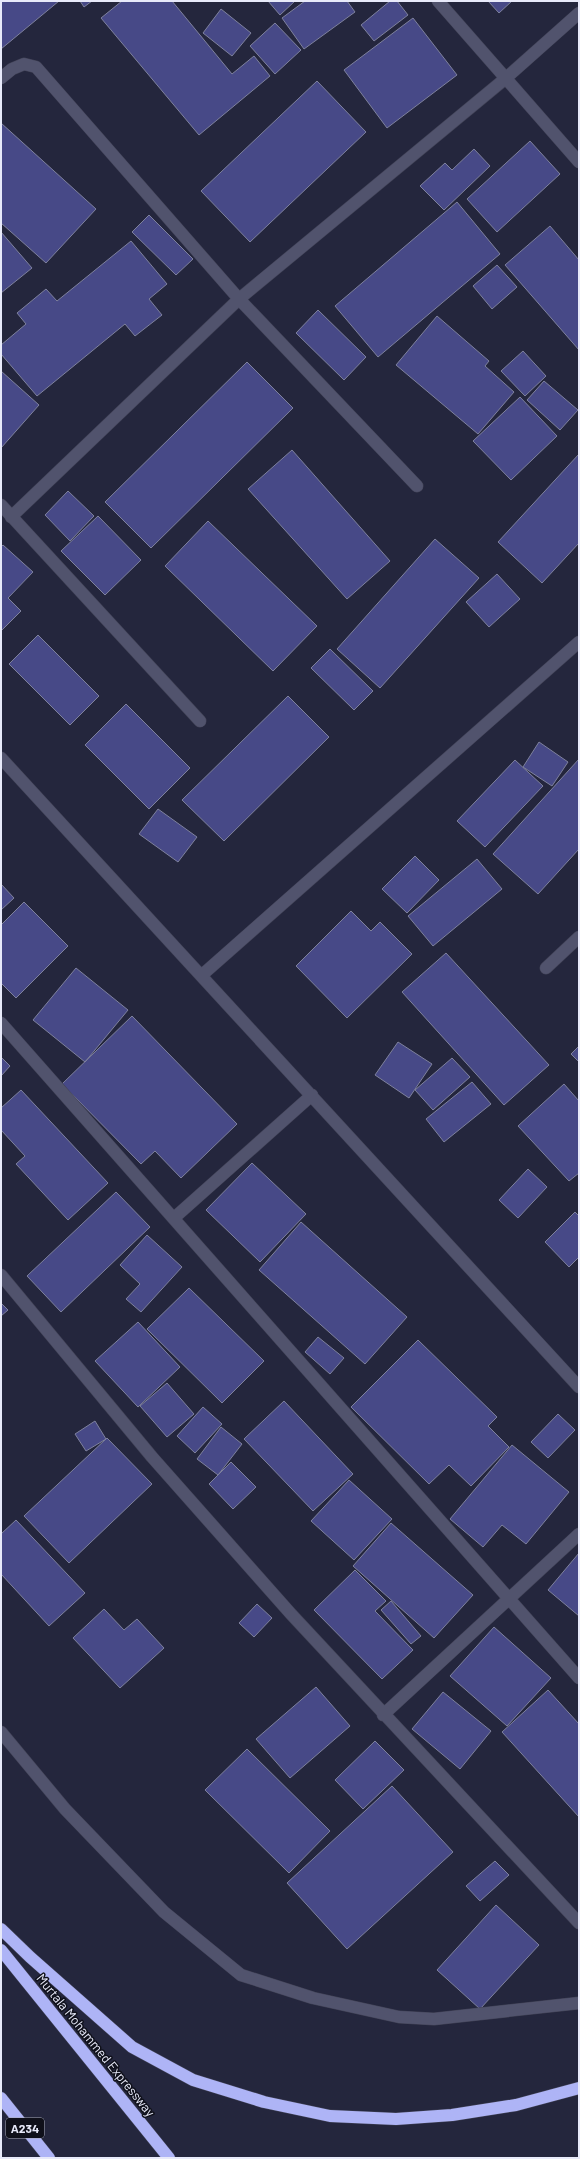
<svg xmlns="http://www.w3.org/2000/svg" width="580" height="2159" font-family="Barlow,sans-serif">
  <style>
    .building { fill: #474987; stroke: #7e819d }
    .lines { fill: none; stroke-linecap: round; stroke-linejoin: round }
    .minor-casing { stroke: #424357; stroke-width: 13 }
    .highway-casing { stroke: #424357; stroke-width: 13 }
    .minor { stroke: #51536d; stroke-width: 12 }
    .highway { stroke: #aeb4f6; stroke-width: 12 }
    .labels { text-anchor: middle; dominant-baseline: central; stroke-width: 3; stroke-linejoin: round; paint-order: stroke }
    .shield { fill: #0f101a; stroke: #a7a9b7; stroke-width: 1 }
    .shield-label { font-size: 12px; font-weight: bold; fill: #e8eafa }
    .street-label { font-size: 13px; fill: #e8eafa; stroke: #0f101a }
  </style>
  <rect width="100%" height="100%" fill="#24263d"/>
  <path class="building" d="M 1,1 L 59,1 L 1,49 Z
    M 80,1 L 92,1 L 84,7 Z
    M 122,1 L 172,1 L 232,74 L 254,56 L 270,76 L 199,135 L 101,18 Z
    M 268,1 L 295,1 L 280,15 Z
    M 305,1 L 347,1 L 355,12 L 304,49 L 282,18 Z
    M 390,1 L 397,1 L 408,15 L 374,41 L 361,25 Z
    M 488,1 L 512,1 L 499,13 Z
    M 221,9 L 251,33 L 232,56 L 203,33 Z
    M 413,18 L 457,75 L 387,128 L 344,70 Z
    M 275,23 L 301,50 L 275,74 L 250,46 Z
    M 317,81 L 366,132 L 250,242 L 201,191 Z
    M 1,123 L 96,209 L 46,263 L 1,223 Z
    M 530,141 L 560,174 L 497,232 L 467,199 Z
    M 474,149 L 490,166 L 444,210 L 420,186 L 445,163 L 452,170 Z
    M 457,202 L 500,254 L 378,357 L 335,306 Z
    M 149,215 L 193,259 L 176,275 L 132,232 Z
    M 550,226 L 579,260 L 579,350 L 505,265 Z
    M 1,232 L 32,268 L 1,293 Z
    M 131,241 L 167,284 L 149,299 L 162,315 L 135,336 L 125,324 L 37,396 L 1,354 L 1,345 L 26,324 L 17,313 L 46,289 L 57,301 Z
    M 497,265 L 517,287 L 492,309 L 473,286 Z
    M 318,310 L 366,357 L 344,380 L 296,333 Z
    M 437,316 L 489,361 L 485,366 L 514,392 L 478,434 L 396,365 Z
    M 523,351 L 546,376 L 525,396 L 501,371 Z
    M 247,362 L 293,408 L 151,548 L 105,502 Z
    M 1,371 L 39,405 L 1,448 Z
    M 544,381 L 578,410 L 560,430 L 527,400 Z
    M 520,397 L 557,436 L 511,480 L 473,441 Z
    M 292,450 L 390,561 L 347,599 L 248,489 Z
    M 579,454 L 579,543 L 542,583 L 498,542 Z
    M 68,491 L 94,516 L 70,541 L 45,515 Z
    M 98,516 L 141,560 L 105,595 L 61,551 Z
    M 208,521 L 317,626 L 273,671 L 165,566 Z
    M 435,539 L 479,578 L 380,688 L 337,649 Z
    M 3,545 L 33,572 L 8,598 L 21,611 L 1,631 L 1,547 Z
    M 497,574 L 520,599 L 489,627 L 466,602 Z
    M 38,635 L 99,696 L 70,725 L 9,664 Z
    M 330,649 L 373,691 L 354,710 L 311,668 Z
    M 288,696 L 329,737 L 224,841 L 182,800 Z
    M 126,704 L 190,768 L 149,809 L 85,745 Z
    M 539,742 L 568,762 L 552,786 L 523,767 Z
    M 579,759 L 579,849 L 538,894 L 493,854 Z
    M 515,760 L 543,786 L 485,847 L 457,821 Z
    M 158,809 L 197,837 L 178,862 L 139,834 Z
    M 415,856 L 439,880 L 407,913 L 382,889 Z
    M 477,859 L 502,889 L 433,946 L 408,916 Z
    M 1,884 L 14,898 L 1,910 Z
    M 24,902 L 68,946 L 16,998 L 1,983 L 1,925 Z
    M 351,911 L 371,931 L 380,922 L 412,954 L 347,1018 L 296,966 Z
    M 446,953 L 549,1065 L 504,1105 L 402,992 Z
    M 76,968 L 128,1010 L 85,1062 L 33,1020 Z
    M 132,1016 L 237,1124 L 181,1178 L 155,1151 L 141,1164 L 62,1084 Z
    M 398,1042 L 432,1064 L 409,1098 L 375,1075 Z
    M 579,1046 L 579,1062 L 571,1054 Z
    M 1,1057 L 10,1066 L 1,1076 Z
    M 452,1058 L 470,1077 L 433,1110 L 415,1090 Z
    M 472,1082 L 491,1104 L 444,1142 L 426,1119 Z
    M 564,1084 L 579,1101 L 579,1173 L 569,1181 L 518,1126 Z
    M 21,1090 L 108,1183 L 68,1220 L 16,1164 L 25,1156 L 1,1130 L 1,1108 Z
    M 252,1163 L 306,1214 L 260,1262 L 206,1210 Z
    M 528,1169 L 547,1187 L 518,1218 L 499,1200 Z
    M 116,1192 L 150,1227 L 61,1312 L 27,1276 Z
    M 575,1212 L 579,1216 L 579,1257 L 569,1267 L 545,1242 Z
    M 301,1222 L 407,1317 L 365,1364 L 259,1270 Z
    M 147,1235 L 182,1267 L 141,1312 L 126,1299 L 140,1284 L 120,1265 Z
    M 189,1288 L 264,1361 L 222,1403 L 147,1329 Z
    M 1,1303 L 8,1310 L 1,1316 Z
    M 138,1322 L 180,1367 L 138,1407 L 95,1361 Z
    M 318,1337 L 344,1358 L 330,1374 L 305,1352 Z
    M 418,1340 L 497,1417 L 488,1426 L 509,1447 L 471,1486 L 449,1465 L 429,1484 L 351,1407 Z
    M 167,1383 L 194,1414 L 167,1437 L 140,1406 Z
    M 284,1401 L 353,1474 L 313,1511 L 244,1439 Z
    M 203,1407 L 222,1424 L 195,1453 L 177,1436 Z
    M 558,1414 L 575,1430 L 548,1458 L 531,1442 Z
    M 95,1421 L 106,1439 L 86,1451 L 75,1434 Z
    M 221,1427 L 242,1444 L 218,1475 L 197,1459 Z
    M 107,1438 L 152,1484 L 69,1563 L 24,1516 Z
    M 512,1445 L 569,1492 L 526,1544 L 502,1525 L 483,1547 L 450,1519 Z
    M 231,1462 L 256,1487 L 233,1509 L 209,1484 Z
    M 349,1480 L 392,1519 L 354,1560 L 311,1521 Z
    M 16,1520 L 85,1593 L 49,1626 L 1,1574 L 1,1534 Z
    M 391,1523 L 473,1595 L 434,1638 L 353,1566 Z
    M 579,1553 L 579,1616 L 548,1590 Z
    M 355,1570 L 386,1601 L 375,1611 L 413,1650 L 382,1679 L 314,1610 Z
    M 391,1601 L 421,1636 L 411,1644 L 381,1610 Z
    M 257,1604 L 272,1618 L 254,1637 L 239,1623 Z
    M 104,1609 L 124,1630 L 137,1619 L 164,1648 L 120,1688 L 73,1638 Z
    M 494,1627 L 551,1678 L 507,1726 L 450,1676 Z
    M 316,1687 L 350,1726 L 290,1778 L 256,1739 Z
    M 548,1690 L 579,1724 L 579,1817 L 502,1732 Z
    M 443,1692 L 491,1731 L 460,1769 L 412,1729 Z
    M 375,1741 L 404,1770 L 363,1809 L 335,1780 Z
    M 247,1749 L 330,1831 L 289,1873 L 205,1790 Z
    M 392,1786 L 453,1852 L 347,1949 L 287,1883 Z
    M 495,1861 L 509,1875 L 480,1901 L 466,1886 Z
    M 496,1905 L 539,1945 L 480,2009 L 437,1970 Z"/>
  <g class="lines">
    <defs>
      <path id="minor" d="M 438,1 L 579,162
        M 1,78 L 12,69 L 24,64 L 36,67 L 239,299 L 417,486
        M 1,505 L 200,721
        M 11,517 L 239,299 L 506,78 L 579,13
        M 1,758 L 579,1387
        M 546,968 L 579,937
        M 202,975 L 579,642
        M 1,1023 L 579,1678
        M 174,1218 L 312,1095
        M 1,1275 L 152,1457 L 291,1614 L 579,1923
        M 383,1715 L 579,1534
        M 1,1732 L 65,1809 L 164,1912 L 241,1975 L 313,1998 L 399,2017 L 434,2019 L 579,2003"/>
      <path id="highway" d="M 1,1929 L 30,1957 L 132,2047 L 193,2080 L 264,2102 L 330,2116 L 396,2119 L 452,2115 L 516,2105 L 579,2088
        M 1,1950 L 169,2158
        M 1,2098 L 49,2158"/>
    </defs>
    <use href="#minor" class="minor-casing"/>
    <use href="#highway" class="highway-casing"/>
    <use href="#minor" class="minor"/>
    <use href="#highway" class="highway"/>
  </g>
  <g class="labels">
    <rect class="shield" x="6" y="2118" width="38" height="20" rx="3"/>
    <g class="shield-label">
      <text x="25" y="2128">A234</text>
    </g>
    <g class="street-label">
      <text transform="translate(96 2045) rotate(51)">Murtala Mohammed Expressway</text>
    </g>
  </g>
  <rect width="580" height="2159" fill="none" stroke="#e8eafa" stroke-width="4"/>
</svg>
